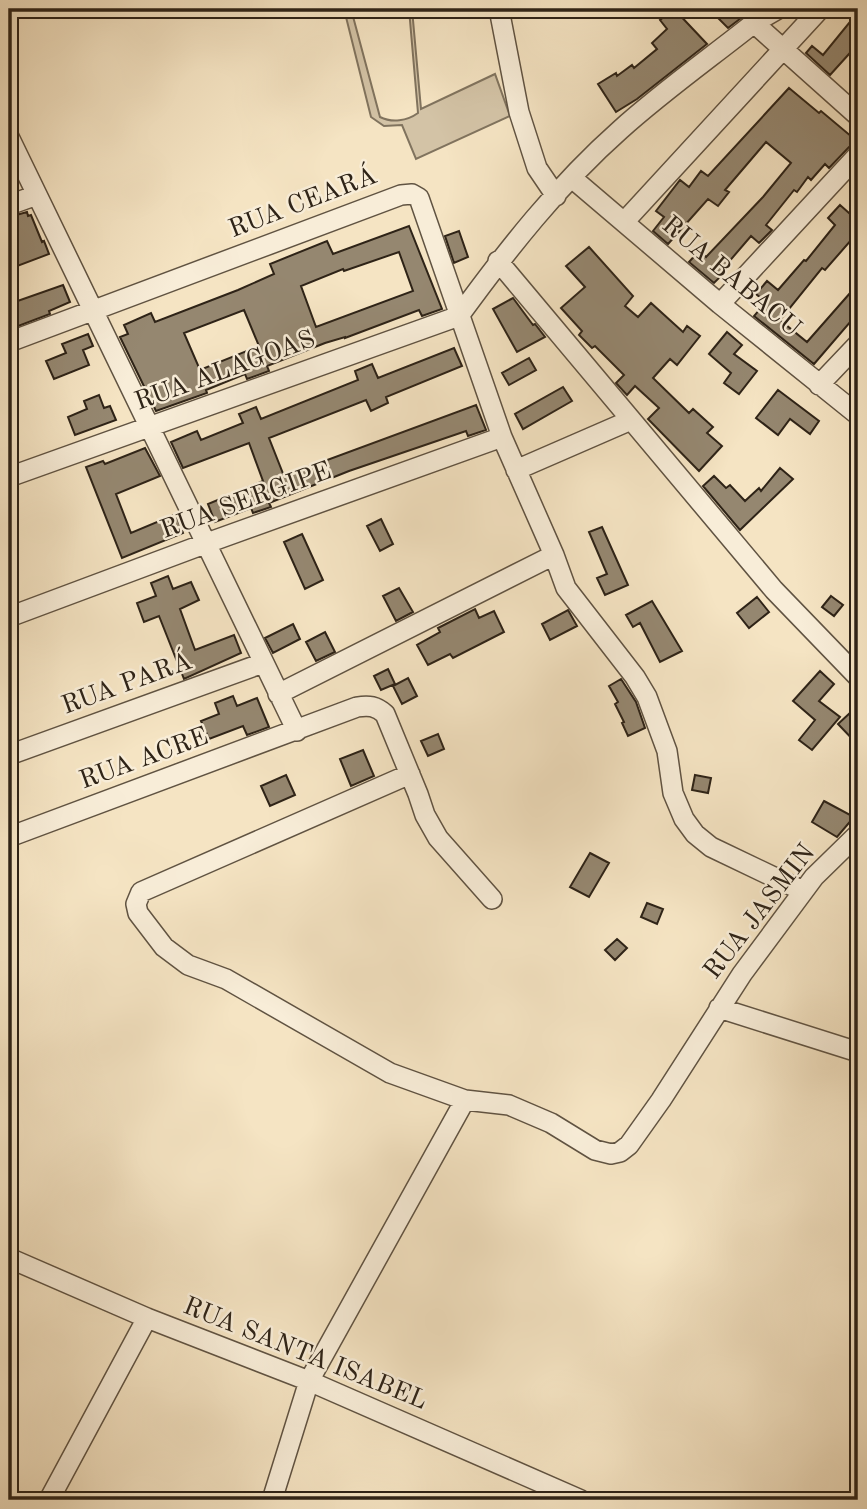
<svg xmlns="http://www.w3.org/2000/svg" width="867" height="1509" font-family="'Old Standard TT',serif">
  <style>
    .green { fill: #d3c3a6; stroke: #80735e; stroke-width: 2 }
    .building { fill: #958770; stroke: #2e2317; stroke-width: 2; fill-rule: evenodd }
    .lines { fill: none; stroke-linecap: round; stroke-linejoin: round }
    .minor-casing { stroke: #605342; stroke-width: 22 }
    .minor { stroke: #f8edd8; stroke-width: 19 }
    .labels { text-anchor: middle; dominant-baseline: central; stroke-width: 5; stroke-linejoin: round; paint-order: stroke }
    .street-label { font-size: 26px; fill: #2e2317; stroke: #f8edd8 }
  </style>
  <rect width="100%" height="100%" fill="#f5e4c3"/>
  <filter id="stains"><feTurbulence type="fractalNoise" baseFrequency=".00286" numOctaves="4"/><feColorMatrix values="0 0 0 0 .2 0 0 0 0 .09 0 0 0 0 .02 0 0 0 .5 -.17"/></filter>
  <radialGradient id="worn" r=".72"><stop offset=".6" stop-color="#630" stop-opacity="0"/><stop offset="1" stop-color="#630" stop-opacity=".3"/></radialGradient>
  <path class="green" d="M 344,9 L 351,9 L 380,117 C 392,123 407,121 418,113 L 409,9 L 412,9 L 421,109 L 495,74 L 510,116 L 416,159 L 402,125 L 384,126 L 371,117 Z"/>
  <path class="building" d="M 674,9 L 707,44 L 637,99 L 616,112 L 598,84 L 616,73 L 617,76 L 632,65 L 634,68 L 657,49 L 652,43 L 667,29 L 660,20 Z
    M 709,9 L 745,9 L 749,12 L 728,28 Z
    M 858,12 L 858,44 L 830,75 L 806,53 L 812,46 L 823,55 Z
    M 789,88 L 819,113 L 821,111 L 858,142 L 849,147 L 829,168 L 825,164 L 811,180 L 808,177 L 797,192 L 794,190 L 766,225 L 772,230 L 759,243 L 751,236 L 721,271 L 724,273 L 714,283 L 689,262 L 699,251 L 706,257 L 763,197 L 791,163 L 766,142 L 725,190 L 729,192 L 718,206 L 708,199 L 668,244 L 653,231 L 664,217 L 656,211 L 680,180 L 689,187 L 701,171 L 708,176 Z
    M 840,205 L 858,221 L 858,245 L 852,239 L 825,270 L 822,268 L 780,320 L 807,342 L 858,284 L 858,313 L 814,364 L 754,316 L 766,302 L 756,294 L 767,281 L 778,290 L 804,260 L 806,261 L 835,225 L 828,218 Z
    M 27,212 L 28,216 L 31,215 L 42,242 L 44,241 L 49,254 L 12,268 L 9,259 L 9,217 Z
    M 409,226 L 442,309 L 422,316 L 419,310 L 345,338 L 345,337 L 325,343 L 267,366 L 269,371 L 247,379 L 245,374 L 206,390 L 207,393 L 156,411 L 120,337 L 128,334 L 124,325 L 151,313 L 155,322 L 238,290 L 274,274 L 270,264 L 327,241 L 333,254 ZM 399,252 L 413,291 L 316,327 L 301,286 L 343,269 L 344,271 ZM 244,310 L 259,346 L 200,370 L 184,333 Z
    M 459,231 L 468,257 L 454,263 L 445,236 Z
    M 589,247 L 633,296 L 625,306 L 638,317 L 651,303 L 683,332 L 687,326 L 700,336 L 677,365 L 670,359 L 653,378 L 689,413 L 693,409 L 713,427 L 707,433 L 722,446 L 699,471 L 648,419 L 659,408 L 635,386 L 627,395 L 616,383 L 624,375 L 595,346 L 592,348 L 579,335 L 582,331 L 561,308 L 585,287 L 566,266 Z
    M 63,285 L 70,302 L 49,311 L 50,314 L 13,328 L 9,318 L 9,304 Z
    M 513,298 L 533,325 L 535,324 L 545,337 L 517,352 L 493,309 Z
    M 727,332 L 742,345 L 734,354 L 757,371 L 739,394 L 724,383 L 731,373 L 709,354 Z
    M 88,334 L 93,346 L 83,350 L 89,365 L 54,379 L 46,361 L 66,353 L 62,344 Z
    M 454,348 L 462,366 L 386,397 L 388,403 L 371,411 L 366,400 L 269,438 L 284,476 L 476,405 L 486,430 L 468,436 L 466,431 L 349,471 L 269,503 L 271,507 L 253,513 L 251,508 L 215,522 L 208,504 L 263,481 L 249,443 L 183,468 L 171,442 L 197,431 L 201,440 L 243,423 L 239,414 L 256,407 L 261,419 L 358,380 L 355,371 L 372,364 L 378,378 Z
    M 529,358 L 536,370 L 509,385 L 502,373 Z
    M 563,387 L 572,401 L 523,429 L 515,414 Z
    M 778,390 L 819,421 L 810,434 L 790,419 L 778,435 L 756,418 Z
    M 99,395 L 104,408 L 110,406 L 116,420 L 75,435 L 68,417 L 87,409 L 84,401 Z
    M 145,448 L 160,476 L 116,494 L 131,533 L 176,514 L 183,533 L 122,558 L 86,467 L 103,461 L 105,464 Z
    M 780,468 L 793,479 L 740,530 L 703,486 L 714,476 L 726,488 L 730,485 L 745,501 L 759,488 L 761,491 Z
    M 381,519 L 393,544 L 380,551 L 367,526 Z
    M 602,527 L 628,585 L 605,595 L 597,578 L 607,574 L 589,532 Z
    M 302,534 L 323,580 L 305,589 L 284,542 Z
    M 168,576 L 173,589 L 191,582 L 199,600 L 180,609 L 195,650 L 234,635 L 241,653 L 184,679 L 159,616 L 144,622 L 137,603 L 156,596 L 151,583 Z
    M 399,588 L 413,612 L 396,621 L 383,596 Z
    M 831,596 L 843,605 L 834,616 L 822,607 Z
    M 757,597 L 769,612 L 749,628 L 737,613 Z
    M 652,601 L 682,651 L 660,662 L 640,623 L 633,627 L 626,615 Z
    M 475,609 L 479,618 L 494,611 L 504,632 L 453,658 L 450,654 L 428,665 L 417,645 L 440,632 L 438,628 Z
    M 568,610 L 577,626 L 550,640 L 542,624 Z
    M 293,624 L 300,639 L 273,653 L 265,638 Z
    M 325,632 L 335,652 L 316,661 L 306,642 Z
    M 388,669 L 395,684 L 381,690 L 374,676 Z
    M 820,671 L 834,684 L 819,701 L 840,717 L 812,750 L 799,740 L 815,720 L 793,701 Z
    M 408,678 L 417,696 L 402,704 L 393,686 Z
    M 621,679 L 636,702 L 645,728 L 628,736 L 622,723 L 624,722 L 615,704 L 618,702 L 609,686 Z
    M 233,696 L 237,706 L 257,698 L 269,727 L 247,735 L 243,726 L 209,739 L 201,721 L 219,714 L 215,703 Z
    M 851,712 L 858,720 L 858,745 L 838,724 Z
    M 438,734 L 444,749 L 428,756 L 421,741 Z
    M 363,750 L 374,776 L 351,786 L 340,759 Z
    M 286,775 L 295,795 L 270,806 L 261,786 Z
    M 695,775 L 711,778 L 708,793 L 692,790 Z
    M 824,801 L 854,817 L 837,837 L 812,822 Z
    M 590,853 L 609,863 L 589,897 L 570,887 Z
    M 647,903 L 663,909 L 657,924 L 641,917 Z
    M 617,939 L 627,948 L 615,960 L 605,950 Z"/>
  <g class="lines">
    <defs>
      <path id="minor" d="M 499,9 L 519,112 L 537,168 L 556,196
        M 754,23 L 858,116
        M 9,137 L 297,731
        M 572,178 L 720,304 L 858,415
        M 9,205 L 37,195
        M 625,221 L 820,9
        M 498,261 L 774,590 L 858,677
        M 720,304 L 858,155
        M 459,316 C 507,250 559,184 620,130 C 662,92 710,58 754,23 L 778,9
        M 9,342 L 401,195 L 412,194 L 419,198 L 502,437 L 554,555 L 566,588 L 635,677 L 647,697 L 667,751 L 673,793 L 684,819 L 695,834 L 711,847 L 803,891
        M 819,385 L 858,344
        M 516,470 L 631,420
        M 9,477 L 459,316
        M 9,617 L 207,543 L 502,437
        M 278,694 L 554,555
        M 9,755 L 263,663
        M 410,774 L 141,892 L 136,904 L 138,913 L 164,947 L 188,965 L 226,979 L 390,1073 L 465,1100 L 509,1105 L 551,1123 L 595,1150 L 611,1154 L 620,1152 L 629,1145 L 661,1100 L 742,974 L 814,877 L 858,834
        M 9,837 L 357,707 C 369,705 376,706 385,714 L 418,794 L 425,815 L 438,838 L 492,899
        M 719,1008 L 858,1052
        M 9,1258 L 147,1318 L 309,1381 L 581,1500
        M 49,1500 L 147,1318
        M 272,1500 L 309,1381 L 465,1100"/>
    </defs>
    <use href="#minor" class="minor-casing"/>
    <use href="#minor" class="minor"/>
  </g>
  <g class="labels">
    <g class="street-label">
      <text transform="translate(303 203) rotate(-21)">RUA CEARÁ</text>
      <text transform="translate(731 277) rotate(40)">RUA BABACU</text>
      <text transform="translate(225 371) rotate(-20)">RUA ALAGOAS</text>
      <text transform="translate(246 501) rotate(-20)">RUA SERGIPE</text>
      <text transform="translate(127 684) rotate(-20)">RUA PARÁ</text>
      <text transform="translate(144 759) rotate(-20)">RUA ACRE</text>
      <text transform="translate(760 912) rotate(-52)">RUA JASMIN</text>
      <text transform="translate(305 1354) rotate(22)">RUA SANTA ISABEL</text>
    </g>
  </g>
  <rect width="867" height="1509" fill="none" stroke="#f5e4c3" stroke-width="35"/>
  <rect x="10" y="10" width="846" height="1488" fill="none" stroke="#2e2317" stroke-width="3.5"/>
  <rect x="18" y="18" width="832" height="1474" fill="none" stroke="#2e2317" stroke-width="2"/>
  <rect width="100%" height="100%" filter="url(#stains)"/>
  <rect width="100%" height="100%" fill="url(#worn)"/>
</svg>
